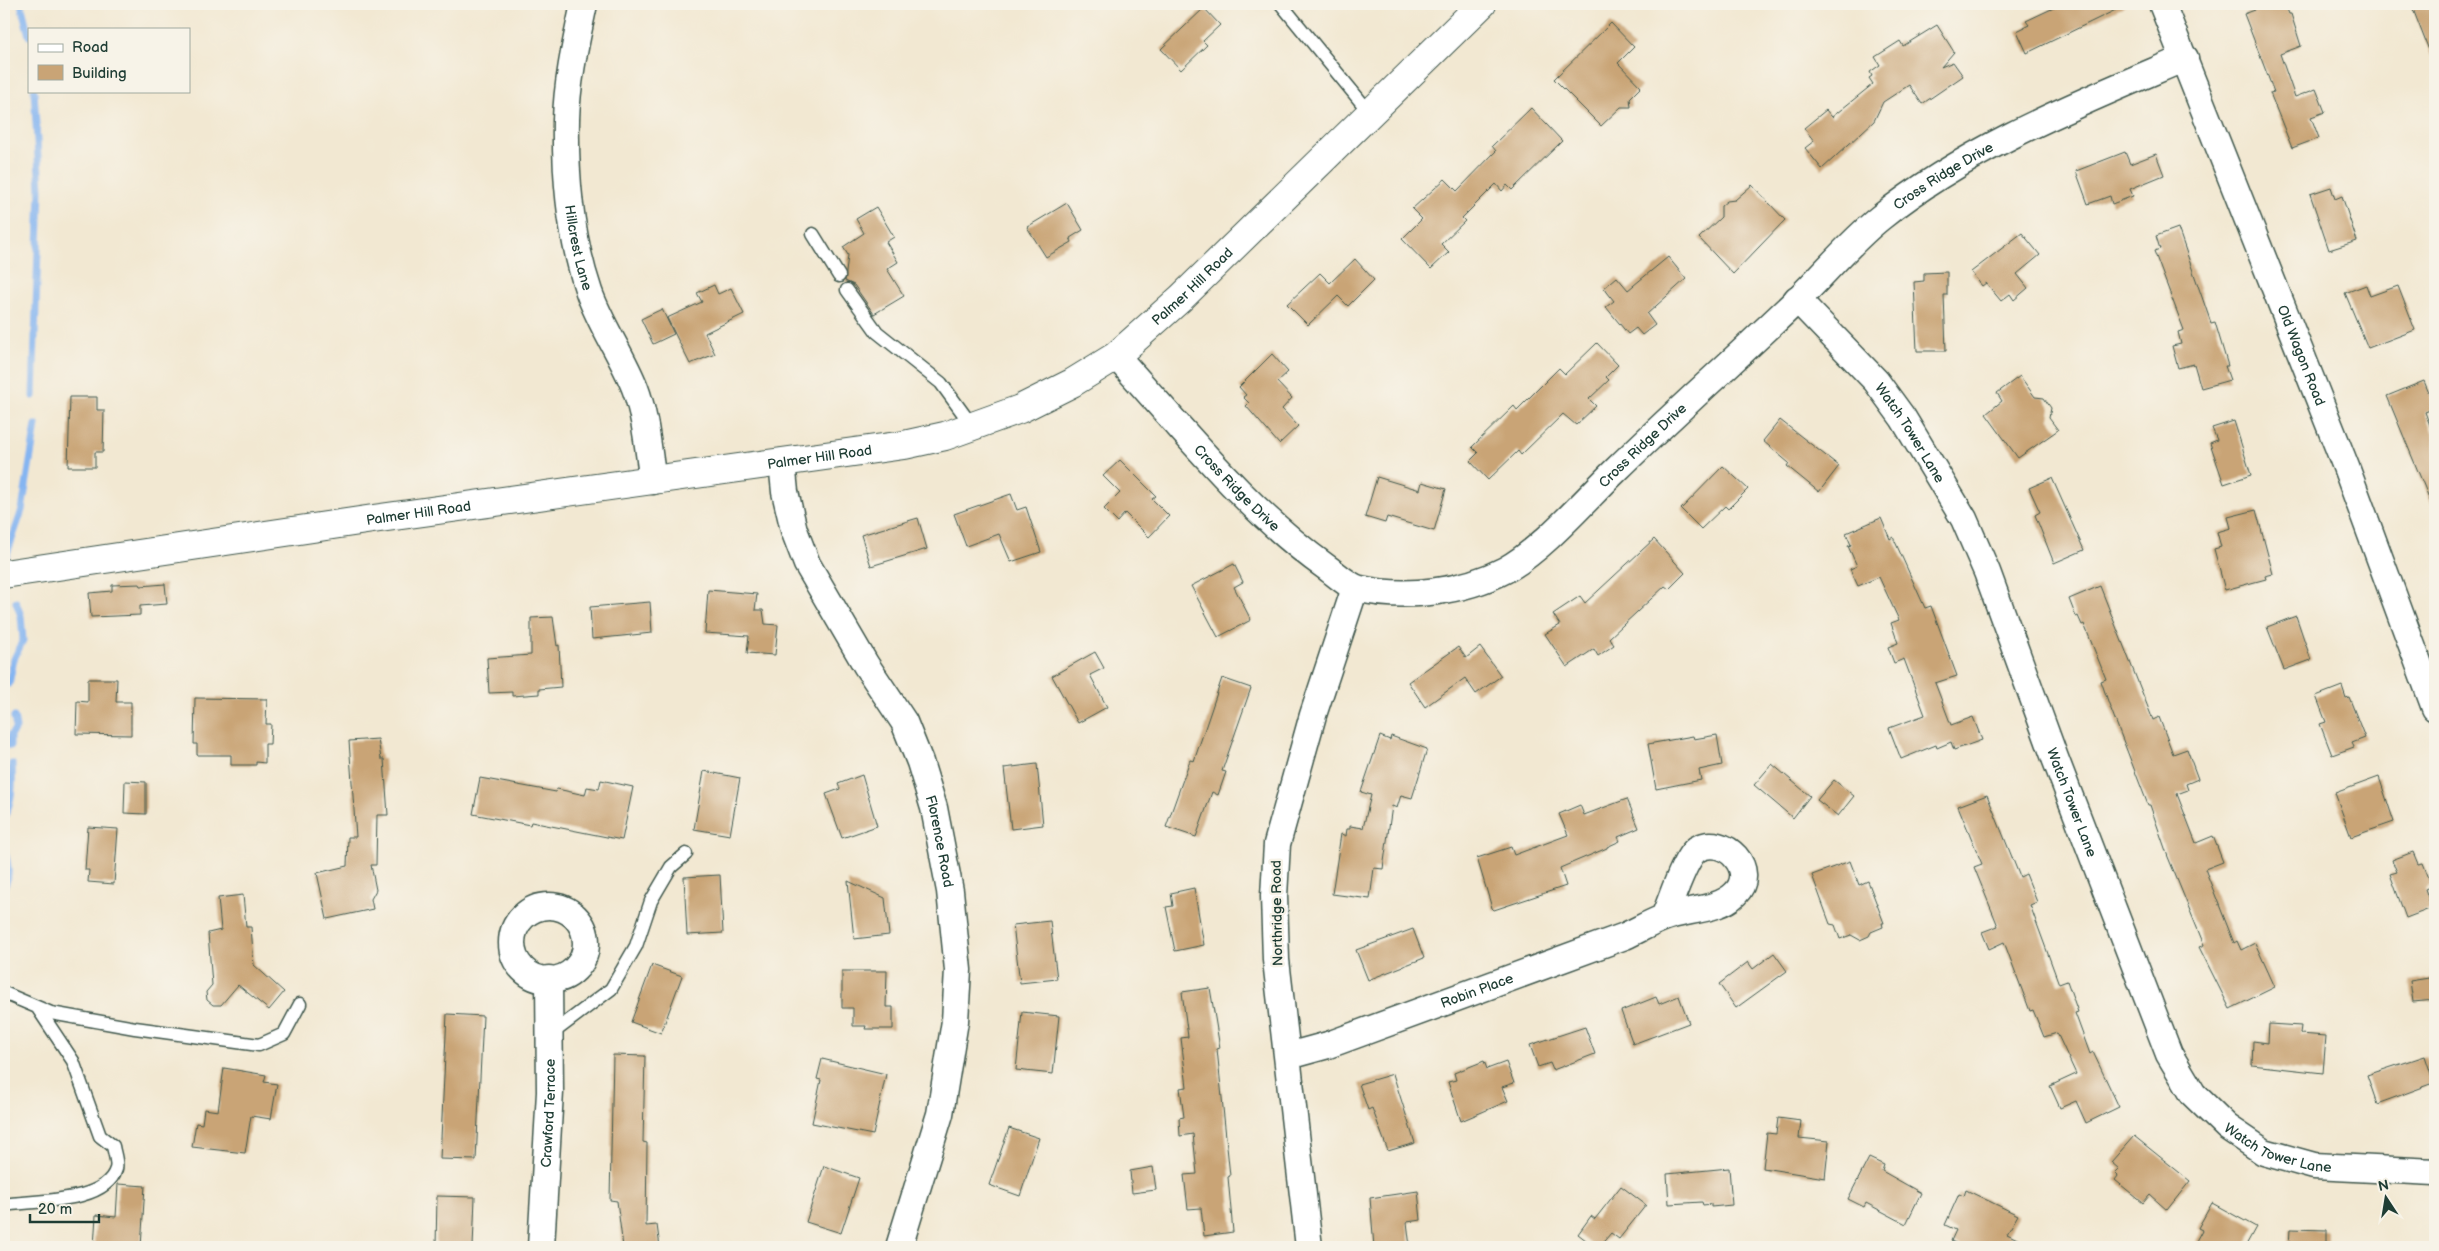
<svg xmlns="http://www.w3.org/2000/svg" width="2439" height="1251" font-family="'Balsamiq Sans',sans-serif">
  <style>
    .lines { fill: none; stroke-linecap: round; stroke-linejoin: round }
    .stream { stroke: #85b5f1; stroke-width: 7 }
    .building { fill: #c9a476 }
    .service-casing { stroke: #3f574c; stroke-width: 15 }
    .minor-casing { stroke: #3f574c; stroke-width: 29 }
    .secondary-casing { stroke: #3f574c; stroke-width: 30 }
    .service { stroke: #fff; stroke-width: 12 }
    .minor { stroke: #fff; stroke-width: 26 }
    .secondary { stroke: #fff; stroke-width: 28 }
    .labels { text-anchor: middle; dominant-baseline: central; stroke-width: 5; stroke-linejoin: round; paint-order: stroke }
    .street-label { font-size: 14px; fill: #1f3d34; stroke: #f7f3e8 }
  </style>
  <rect width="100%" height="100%" fill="#f7f3e8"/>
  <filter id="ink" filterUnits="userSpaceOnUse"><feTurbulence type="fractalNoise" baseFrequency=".02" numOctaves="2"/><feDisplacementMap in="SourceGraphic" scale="10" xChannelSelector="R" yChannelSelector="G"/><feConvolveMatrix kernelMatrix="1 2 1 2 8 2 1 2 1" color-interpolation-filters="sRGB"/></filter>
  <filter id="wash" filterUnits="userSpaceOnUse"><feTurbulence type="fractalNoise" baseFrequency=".0096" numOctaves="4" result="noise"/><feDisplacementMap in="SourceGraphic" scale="20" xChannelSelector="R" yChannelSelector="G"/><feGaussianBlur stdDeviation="1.12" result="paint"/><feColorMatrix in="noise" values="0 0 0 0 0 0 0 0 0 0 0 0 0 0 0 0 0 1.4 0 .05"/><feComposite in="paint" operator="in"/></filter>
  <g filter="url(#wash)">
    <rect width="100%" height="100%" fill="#f2e8d2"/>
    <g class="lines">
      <path class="stream" d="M 21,4 L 29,36
        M 33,396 L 40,190 L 34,91
        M 7,554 L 22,510 L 36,425
        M 9,684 L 14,659 L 23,640 L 21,616 L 16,602
        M 10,746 L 10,736 L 16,728 L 14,717
        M 4,817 C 13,800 13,783 12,764
        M 4,849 C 8,863 11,874 4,887"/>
    </g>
    <g id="blocks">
      <path class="building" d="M 2062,4 L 2128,4 L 2027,53 L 2017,31 L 2029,25 L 2026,21 Z
        M 2253,4 L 2285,4 L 2289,14 L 2291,14 L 2301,46 L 2280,54 L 2295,97 L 2316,89 L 2325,112 L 2311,117 L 2319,138 L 2292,148 L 2270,93 L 2274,92 L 2244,14 L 2255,10 Z
        M 2411,4 L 2435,4 L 2435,63 L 2434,63 Z
        M 1204,8 L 1220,25 L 1203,41 L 1207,45 L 1181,70 L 1161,49 Z
        M 1611,23 L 1634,47 L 1618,63 L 1641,87 L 1630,98 L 1631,107 L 1621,107 L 1601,126 L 1554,79 Z
        M 1937,25 L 1954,52 L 1941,67 L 1953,62 L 1963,76 L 1922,104 L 1909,85 L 1883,102 L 1874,121 L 1822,169 L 1805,148 L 1814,141 L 1804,128 L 1826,110 L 1832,117 L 1873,84 L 1869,78 L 1872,76 L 1870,72 L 1880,65 L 1875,57 L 1900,41 L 1903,46 Z
        M 1531,108 L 1562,141 L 1512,190 L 1507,185 L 1502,191 L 1496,184 L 1462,218 L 1465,221 L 1441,244 L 1449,252 L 1431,269 L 1402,239 L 1422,219 L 1412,209 L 1445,179 L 1457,191 L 1496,151 L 1492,146 Z
        M 2125,152 L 2130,164 L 2156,154 L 2164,175 L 2130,189 L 2133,196 L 2112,204 L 2110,196 L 2088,204 L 2076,171 Z
        M 1752,185 L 1785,220 L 1733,274 L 1699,238 L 1721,217 L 1721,206 L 1727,201 L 1735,200 Z
        M 2331,187 L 2335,199 L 2342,196 L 2357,241 L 2329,250 L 2310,194 Z
        M 1067,203 L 1083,230 L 1070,238 L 1072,242 L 1046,257 L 1027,227 Z
        M 876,207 L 894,237 L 886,242 L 898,262 L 887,269 L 904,296 L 874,314 L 854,285 L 845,281 L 848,255 L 843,247 L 864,233 L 856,219 Z
        M 2178,228 L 2211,323 L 2215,322 L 2228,366 L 2225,366 L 2230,380 L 2201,388 L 2194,364 L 2178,368 L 2172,346 L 2181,344 L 2178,332 L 2184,330 L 2154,251 L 2160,249 L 2156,236 Z
        M 2022,233 L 2040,255 L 2017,274 L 2028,288 L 2014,300 L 2010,294 L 2001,301 L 1986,283 L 1982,286 L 1971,272 Z
        M 1668,257 L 1686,279 L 1647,314 L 1655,325 L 1642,335 L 1636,328 L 1628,334 L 1606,307 L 1614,301 L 1604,288 L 1617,277 L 1628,290 Z
        M 1355,259 L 1374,280 L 1348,306 L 1338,296 L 1308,325 L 1287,304 L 1320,273 L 1330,283 Z
        M 1947,272 L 1947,295 L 1944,295 L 1946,351 L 1917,351 L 1914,282 L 1924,281 L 1924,273 Z
        M 714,285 L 718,294 L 731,288 L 744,314 L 705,333 L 715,354 L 690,364 L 667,318 L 702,302 L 697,293 Z
        M 2366,285 L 2370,296 L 2398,286 L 2415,330 L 2368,348 L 2345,293 Z
        M 662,309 L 674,334 L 653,344 L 641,319 Z
        M 1597,343 L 1618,365 L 1606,377 L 1609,380 L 1589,399 L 1596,406 L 1576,425 L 1563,414 L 1521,455 L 1518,451 L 1488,480 L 1470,461 L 1478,453 L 1472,447 L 1514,406 L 1517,410 L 1559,368 L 1565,374 Z
        M 1272,354 L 1288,372 L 1277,382 L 1292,398 L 1282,409 L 1298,426 L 1279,444 L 1246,406 L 1249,403 L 1243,397 L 1246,395 L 1239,387 Z
        M 2020,376 L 2035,397 L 2044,398 L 2051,408 L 2049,418 L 2058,430 L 2018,458 L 1986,414 L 2002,401 L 1997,393 Z
        M 2424,381 L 2435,408 L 2425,412 L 2435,439 L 2434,510 L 2387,396 Z
        M 70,397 L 97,397 L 97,410 L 104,410 L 103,452 L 95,452 L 95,467 L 68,467 Z
        M 1780,420 L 1839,466 L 1819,492 L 1787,466 L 1789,463 L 1763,441 Z
        M 2234,421 L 2251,475 L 2224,484 L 2210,443 L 2217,440 L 2212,428 Z
        M 1120,460 L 1156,496 L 1152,499 L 1169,516 L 1149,537 L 1125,513 L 1117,522 L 1104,509 L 1120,493 L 1103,476 Z
        M 1723,466 L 1748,489 L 1728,509 L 1725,506 L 1701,529 L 1681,509 Z
        M 1377,477 L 1420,490 L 1422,482 L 1446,489 L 1434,531 L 1387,517 L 1385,523 L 1365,517 Z
        M 2052,478 L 2084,550 L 2054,563 L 2035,515 L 2040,512 L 2029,488 Z
        M 1011,494 L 1017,510 L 1026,507 L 1041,552 L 1011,562 L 999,534 L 966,546 L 954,514 Z
        M 2256,510 L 2273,574 L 2265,576 L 2266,579 L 2225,590 L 2214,549 L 2221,547 L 2217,532 L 2231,528 L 2228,517 Z
        M 918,518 L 927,549 L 871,566 L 861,535 Z
        M 1881,518 L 1890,539 L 1893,537 L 1925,608 L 1931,606 L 1957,676 L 1935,683 L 1951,725 L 1973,717 L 1982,740 L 1954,750 L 1951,742 L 1937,748 L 1936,745 L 1901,759 L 1889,728 L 1925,715 L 1904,659 L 1894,663 L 1888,647 L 1898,643 L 1891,623 L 1899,620 L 1879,577 L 1858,586 L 1850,569 L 1857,566 L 1848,546 L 1851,545 L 1846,533 Z
        M 1654,539 L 1685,573 L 1669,589 L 1665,586 L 1609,638 L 1614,645 L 1598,656 L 1594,649 L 1567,667 L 1545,634 L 1560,625 L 1553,614 L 1580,596 L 1585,603 Z
        M 1234,564 L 1243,582 L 1234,587 L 1251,620 L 1218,637 L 1191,586 Z
        M 140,584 L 141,586 L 165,584 L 167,604 L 140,606 L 140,615 L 91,617 L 89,593 L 112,591 L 112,585 Z
        M 2100,586 L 2153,720 L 2159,717 L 2173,754 L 2187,749 L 2198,779 L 2186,784 L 2188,790 L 2177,794 L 2196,843 L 2213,836 L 2223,862 L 2205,869 L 2234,943 L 2237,941 L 2241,950 L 2255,943 L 2275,987 L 2230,1009 L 2199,947 L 2204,945 L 2168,857 L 2150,805 L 2148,805 L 2109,704 L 2101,681 L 2106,679 L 2084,624 L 2082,625 L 2078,616 L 2076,617 L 2069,599 Z
        M 708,590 L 757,594 L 755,610 L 763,610 L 765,624 L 778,625 L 775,655 L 747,653 L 749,636 L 705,633 Z
        M 650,602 L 652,633 L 592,639 L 590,607 Z
        M 2296,616 L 2311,660 L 2284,670 L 2267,627 Z
        M 553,617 L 557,646 L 559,645 L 561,687 L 539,689 L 539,694 L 512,696 L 512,692 L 489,693 L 487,658 L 531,655 L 531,618 Z
        M 1458,647 L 1466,658 L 1480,647 L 1501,676 L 1476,694 L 1465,678 L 1425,707 L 1408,682 Z
        M 1095,652 L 1104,668 L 1090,675 L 1107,707 L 1078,723 L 1052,676 Z
        M 1222,678 L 1251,688 L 1222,771 L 1226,772 L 1218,795 L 1212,792 L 1196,837 L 1166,827 L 1190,760 L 1194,761 Z
        M 88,679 L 117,679 L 116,702 L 131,702 L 131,735 L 76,734 L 77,701 L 88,702 Z
        M 2342,686 L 2346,698 L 2349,697 L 2365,738 L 2352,743 L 2354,747 L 2332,755 L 2320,724 L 2326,722 L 2316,696 Z
        M 195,698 L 267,699 L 266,724 L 271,724 L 270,744 L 265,744 L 265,763 L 256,762 L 256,765 L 231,765 L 231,755 L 197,755 L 197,744 L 194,744 Z
        M 1717,735 L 1722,765 L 1699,770 L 1701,780 L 1656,789 L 1648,744 L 1693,736 L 1694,739 Z
        M 1380,736 L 1390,740 L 1391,736 L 1427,749 L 1418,779 L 1412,798 L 1401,795 L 1397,808 L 1392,806 L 1383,869 L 1374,868 L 1370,899 L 1332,894 L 1341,834 L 1346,836 L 1347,829 L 1350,829 L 1350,826 L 1363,828 L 1371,795 L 1361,792 Z
        M 378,739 L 381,759 L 384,759 L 388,815 L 377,815 L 376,865 L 371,865 L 376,890 L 371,899 L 373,909 L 327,919 L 317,873 L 347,866 L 348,837 L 356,837 L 349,741 Z
        M 1037,764 L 1043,825 L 1011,829 L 1004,768 Z
        M 1772,764 L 1810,796 L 1793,818 L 1754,785 Z
        M 704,771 L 740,778 L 730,835 L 694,829 Z
        M 862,775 L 877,826 L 842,838 L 826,794 L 840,789 L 838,784 Z
        M 2379,777 L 2394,822 L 2351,837 L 2335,793 Z
        M 480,778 L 556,792 L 557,789 L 585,795 L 587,787 L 599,789 L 601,780 L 633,787 L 622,840 L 531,822 L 530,825 L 473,814 Z
        M 1834,780 L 1854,796 L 1838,816 L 1817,800 Z
        M 125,781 L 146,782 L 146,814 L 124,813 Z
        M 1987,795 L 2020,877 L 2026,874 L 2037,902 L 2030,905 L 2059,984 L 2067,981 L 2078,1012 L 2075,1013 L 2090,1054 L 2093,1052 L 2119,1107 L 2086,1123 L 2076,1101 L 2060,1108 L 2050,1086 L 2076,1074 L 2057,1033 L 2044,1037 L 2033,1010 L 2030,1011 L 2004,942 L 1989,949 L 1982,932 L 1998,926 L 1974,867 L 1982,864 L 1958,806 Z
        M 1627,799 L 1639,828 L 1618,837 L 1620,841 L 1607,847 L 1607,848 L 1560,868 L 1566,886 L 1494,910 L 1492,908 L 1477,858 L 1511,847 L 1514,855 L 1568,835 L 1559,814 L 1580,805 L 1584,815 Z
        M 88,827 L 118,829 L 114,884 L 88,882 L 89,870 L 85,870 Z
        M 2413,852 L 2418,864 L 2423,863 L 2432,886 L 2425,889 L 2432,908 L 2406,918 L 2390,874 L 2397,872 L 2392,860 Z
        M 1850,861 L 1859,885 L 1868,881 L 1884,923 L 1882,923 L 1883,927 L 1871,932 L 1869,936 L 1860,940 L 1851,935 L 1840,939 L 1835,925 L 1830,924 L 1812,875 Z
        M 720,875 L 723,933 L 687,935 L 684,877 Z
        M 848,881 L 885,898 L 889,935 L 854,939 Z
        M 1194,888 L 1204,945 L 1175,951 L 1166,907 L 1173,906 L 1171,893 Z
        M 243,895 L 246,927 L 251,927 L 254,965 L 284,992 L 269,1010 L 238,985 L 221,1005 L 213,1005 L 207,1000 L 206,992 L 212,985 L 208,933 L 221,930 L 218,898 Z
        M 1050,921 L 1057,979 L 1020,983 L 1013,925 Z
        M 1413,929 L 1424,958 L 1368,980 L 1356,950 Z
        M 1774,953 L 1787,971 L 1736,1008 L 1719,984 L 1748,962 L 1753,969 Z
        M 652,965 L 682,976 L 661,1033 L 631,1022 Z
        M 842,971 L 887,971 L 886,1007 L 893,1007 L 893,1029 L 865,1029 L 866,1026 L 853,1026 L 853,1008 L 842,1008 Z
        M 2435,977 L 2435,1000 L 2413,1002 L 2410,981 Z
        M 1210,988 L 1220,1048 L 1217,1049 L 1230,1176 L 1228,1177 L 1233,1232 L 1204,1236 L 1201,1208 L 1188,1209 L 1184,1175 L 1197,1174 L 1193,1134 L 1180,1136 L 1179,1118 L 1184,1117 L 1180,1088 L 1187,1087 L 1181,1038 L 1188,1037 L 1182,992 Z
        M 1679,996 L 1689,1023 L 1633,1044 L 1621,1011 L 1656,997 L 1659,1004 Z
        M 1022,1012 L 1059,1016 L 1053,1074 L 1016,1070 Z
        M 447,1014 L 483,1016 L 476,1160 L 440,1159 Z
        M 2269,1024 L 2301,1026 L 2300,1034 L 2326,1036 L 2323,1073 L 2252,1065 L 2253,1041 L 2268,1043 Z
        M 1585,1027 L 1595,1054 L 1553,1070 L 1550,1063 L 1538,1067 L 1530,1045 Z
        M 613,1055 L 645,1056 L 643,1142 L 647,1143 L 646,1226 L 657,1225 L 660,1247 L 623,1247 L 617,1201 L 610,1200 Z
        M 2425,1056 L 2434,1083 L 2377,1104 L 2367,1075 Z
        M 822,1059 L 886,1074 L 873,1135 L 812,1123 L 821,1080 L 817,1079 Z
        M 1484,1061 L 1487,1069 L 1506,1062 L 1514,1083 L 1502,1087 L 1508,1101 L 1461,1121 L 1448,1082 L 1456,1080 L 1454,1073 Z
        M 224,1068 L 266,1075 L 264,1082 L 277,1084 L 271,1119 L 251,1116 L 245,1153 L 192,1147 L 196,1123 L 202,1124 L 204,1109 L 218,1111 Z
        M 1393,1074 L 1415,1143 L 1388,1151 L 1372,1108 L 1368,1110 L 1359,1084 Z
        M 1778,1118 L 1801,1121 L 1799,1138 L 1829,1141 L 1825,1178 L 1763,1168 L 1767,1133 L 1776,1134 Z
        M 1009,1128 L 1039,1138 L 1020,1196 L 989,1185 Z
        M 2134,1136 L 2190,1181 L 2167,1210 L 2150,1195 L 2143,1203 L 2115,1180 L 2118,1176 L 2115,1173 L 2119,1169 L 2111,1162 Z
        M 1869,1158 L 1884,1165 L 1882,1171 L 1921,1193 L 1906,1224 L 1866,1203 L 1864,1207 L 1848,1199 Z
        M 824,1166 L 859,1178 L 841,1233 L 806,1222 Z
        M 1153,1167 L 1156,1190 L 1132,1193 L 1130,1171 Z
        M 1729,1168 L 1732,1205 L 1711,1207 L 1711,1204 L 1703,1205 L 1702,1202 L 1669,1204 L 1667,1174 Z
        M 118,1184 L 145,1186 L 141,1247 L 94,1247 L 96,1215 L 116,1217 Z
        M 1621,1186 L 1646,1205 L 1619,1239 L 1611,1233 L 1599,1247 L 1595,1247 L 1578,1234 L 1591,1216 L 1595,1219 Z
        M 1966,1190 L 2018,1215 L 2007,1234 L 2034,1247 L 1964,1247 L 1951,1241 L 1956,1230 L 1945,1225 L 1959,1194 L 1964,1196 Z
        M 1418,1191 L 1421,1220 L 1407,1222 L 1410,1247 L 1374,1247 L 1370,1198 Z
        M 437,1196 L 475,1197 L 473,1247 L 436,1247 Z
        M 2212,1203 L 2256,1227 L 2245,1247 L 2207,1247 L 2196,1241 L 2202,1230 L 2198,1228 Z
        M 2290,1229 L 2327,1230 L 2327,1247 L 2289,1247 Z"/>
    </g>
  </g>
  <g filter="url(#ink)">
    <use href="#blocks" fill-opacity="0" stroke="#3f574c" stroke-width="1"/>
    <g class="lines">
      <defs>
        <path id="service" d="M 1281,4 L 1370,113
          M 813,234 L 839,276
          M 847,290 L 877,332 L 941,383 L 973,427
          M 4,993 L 51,1013 L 135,1028 L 259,1045 L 284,1034 L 300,1004
          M 550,1035 L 611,989 L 636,946 L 651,901 L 671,867 L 686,854
          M 4,1205 C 34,1200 105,1204 116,1169 C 118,1163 114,1153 113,1146 L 100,1136 L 73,1061 L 37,1007"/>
        <g id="minor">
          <path id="s1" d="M 584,4 C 576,42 567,81 566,120 C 565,176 571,239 589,292 C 601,326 622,355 635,388 C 646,417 648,450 653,481"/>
          <path id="s2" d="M 2162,4 L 2346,467 L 2435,708"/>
          <path id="s3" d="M 1797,299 L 1876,381 L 1903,418 L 1964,519 L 1987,572 L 2055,758 L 2169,1054 L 2193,1094 L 2227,1127 L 2264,1152 L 2314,1166 L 2435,1172"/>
          <path id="s4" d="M 1116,356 C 1182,428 1246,510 1326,567 C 1336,574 1348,586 1360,589 C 1406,599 1463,592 1505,570 C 1541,551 1585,500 1615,471 C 1675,412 1738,357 1798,299 C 1825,273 1850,242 1880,218 C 1970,146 2080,103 2185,58"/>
          <path id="s5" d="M 782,462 L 785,492 L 794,530 L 807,564 L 866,665 L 904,722 L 920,762 L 934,808 L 950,891 L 958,970 L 955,1021 L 940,1114 L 899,1247"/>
          <circle cx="549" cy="943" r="37"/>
          <path id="s6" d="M 1288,1056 L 1328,1045 L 1625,936 C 1638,930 1650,923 1663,918 C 1685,909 1718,911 1735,894 C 1759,871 1725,833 1697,849 C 1684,858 1671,902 1664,917"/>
          <path id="s7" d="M 541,1247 L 550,1092 L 549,979"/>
          <path d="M 1309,1247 L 1276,960 L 1274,896 L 1277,844 L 1313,715 L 1355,588"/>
        </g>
        <g id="secondary">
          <path id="s8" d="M 4,574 L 373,519 L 904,445 L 945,436 L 1020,409 L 1072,383 L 1116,356 L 1181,298 L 1482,4"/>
        </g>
      </defs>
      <use href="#service" class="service-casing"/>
      <use href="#minor" class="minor-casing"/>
      <use href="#secondary" class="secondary-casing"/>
      <use href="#service" class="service"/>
      <use href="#minor" class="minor"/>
      <use href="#secondary" class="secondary"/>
    </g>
  </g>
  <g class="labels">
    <g class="street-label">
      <text stroke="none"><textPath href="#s4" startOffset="1079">Cross Ridge Drive</textPath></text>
      <text stroke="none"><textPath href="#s1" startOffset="246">Hillcrest Lane</textPath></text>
      <text stroke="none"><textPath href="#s8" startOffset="1244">Palmer Hill Road</textPath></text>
      <text stroke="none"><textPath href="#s2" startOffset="378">Old Wagon Road</textPath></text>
      <text stroke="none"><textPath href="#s3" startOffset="176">Watch Tower Lane</textPath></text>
      <text stroke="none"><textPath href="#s4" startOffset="674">Cross Ridge Drive</textPath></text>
      <text stroke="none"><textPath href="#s8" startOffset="824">Palmer Hill Road</textPath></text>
      <text stroke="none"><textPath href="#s4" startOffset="179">Cross Ridge Drive</textPath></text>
      <text stroke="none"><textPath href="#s8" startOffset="419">Palmer Hill Road</textPath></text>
      <text stroke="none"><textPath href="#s3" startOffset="581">Watch Tower Lane</textPath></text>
      <text stroke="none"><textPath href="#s5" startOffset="416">Florence Road</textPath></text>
      <text transform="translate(1277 913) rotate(-91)">Northridge Road</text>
      <text stroke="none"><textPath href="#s6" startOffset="200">Robin Place</textPath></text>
      <text stroke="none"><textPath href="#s7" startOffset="134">Crawford Terrace</textPath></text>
      <text stroke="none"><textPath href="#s3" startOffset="1001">Watch Tower Lane</textPath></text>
    </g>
  </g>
  <rect width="2439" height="1251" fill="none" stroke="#f7f3e8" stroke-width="20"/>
  <rect x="28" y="28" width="162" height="65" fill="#f7f3e8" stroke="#a1aaa0"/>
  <rect x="38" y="44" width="25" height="8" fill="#ffffff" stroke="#a1aaa0"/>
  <text x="72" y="52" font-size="15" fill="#1f3d34">Road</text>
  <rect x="38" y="65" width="25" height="15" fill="#c9a476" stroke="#a1aaa0"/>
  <text x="72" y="78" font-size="15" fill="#1f3d34">Building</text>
  <g transform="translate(2386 1198) rotate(348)" stroke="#f7f3e8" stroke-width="4" paint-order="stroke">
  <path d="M0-4L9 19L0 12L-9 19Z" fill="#1f3d34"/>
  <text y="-8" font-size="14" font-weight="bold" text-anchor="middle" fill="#1f3d34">N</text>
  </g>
  <path d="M30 1214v8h69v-8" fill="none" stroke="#1f3d34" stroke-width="2.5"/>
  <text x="38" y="1214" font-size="15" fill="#1f3d34" stroke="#f7f3e8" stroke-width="4" paint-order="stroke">20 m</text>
</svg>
